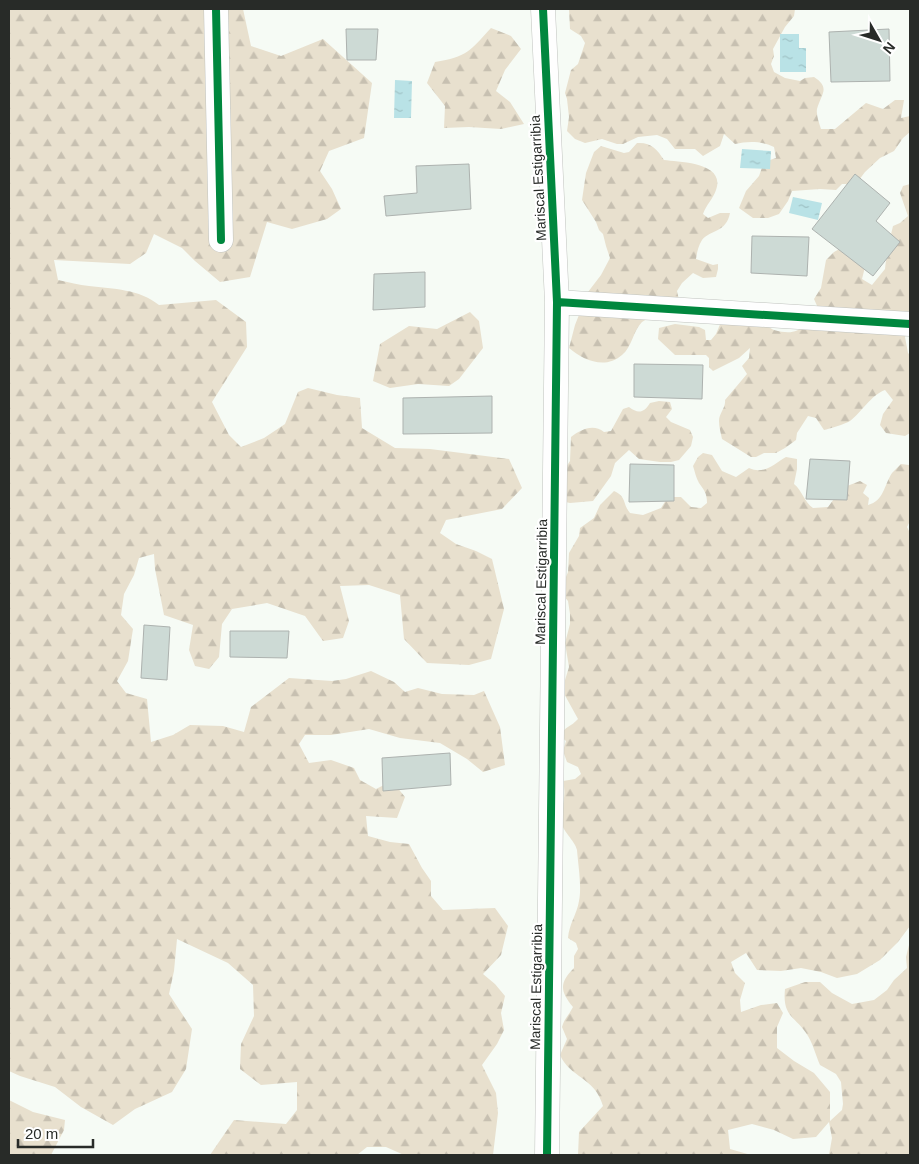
<svg xmlns="http://www.w3.org/2000/svg" width="919" height="1164" font-family="Helvetica,sans-serif">
  <style>
    .forest { fill: url(#forest-firs) }
    .water { fill: url(#water-ripples) }
    .building { fill: #cddad5; stroke: #adb2af }
    .lines { fill: none; stroke-linecap: round; stroke-linejoin: round }
    .minor-casing { stroke: #c0c3bf; stroke-width: 25 }
    .minor { stroke: #fefefe; stroke-width: 24 }
    .cycleway-casing { stroke: #fff; stroke-width: 11 }
    .cycleway { stroke: #00873e; stroke-width: 8 }
    .labels { text-anchor: middle; dominant-baseline: central; stroke-width: 4.5; stroke-linejoin: round; paint-order: stroke }
    .street-label { font-size: 14px; fill: #282b28; stroke: #fff }
  </style>
  <defs>
    <pattern id="forest-firs" width="22" height="20" patternUnits="userSpaceOnUse" patternTransform="scale(1.25)"><rect width="22" height="20" fill="#e8e0ce"/><path d="M5 1l3.5 6h-7zM16 11l3.5 6h-7z" fill="#c7c0b1"/></pattern>
    <pattern id="water-ripples" width="26" height="14" patternUnits="userSpaceOnUse" patternTransform="scale(1.25)"><rect width="26" height="14" fill="#b9e2e6"/><path d="M2 4q2-2 4 0t4 0M15 11q2-2 4 0t4 0" fill="none" stroke="#9fc2c5"/></pattern>
  </defs>
  <rect width="100%" height="100%" fill="#f6fbf5"/>
  <path class="forest" d="M 9,9 L 243,9 L 251,46 L 281,56 L 323,39 L 372,83 L 364,138 L 329,151 L 320,171 L 332,189 L 341,209 L 327,219 L 292,229 L 267,222 L 250,277 L 220,282 L 195,261 L 182,248 L 154,234 L 146,253 L 130,264 L 54,260 L 58,280 C 69,282 79,285 89,286 C 114,289 139,289 159,305 L 216,300 L 246,322 L 247,347 L 212,402 L 229,435 L 241,447 L 264,438 L 285,424 L 298,392 L 308,388 L 337,395 L 360,398 L 362,428 L 395,448 L 430,449 L 509,459 L 522,488 L 502,509 L 446,520 L 440,533 L 456,544 L 476,551 L 492,559 L 504,609 L 491,659 L 469,665 L 427,663 L 404,639 L 400,595 L 369,585 L 340,586 L 349,621 L 343,638 L 323,641 L 305,616 L 267,603 L 232,609 L 222,624 L 219,657 L 209,669 L 195,666 L 189,650 L 193,625 L 164,615 L 155,569 L 154,554 L 139,558 L 134,575 L 124,594 L 121,615 L 133,629 L 128,661 L 117,681 L 126,693 L 147,699 L 151,742 L 173,735 L 190,725 L 223,726 L 244,732 L 251,707 L 289,678 L 332,681 L 346,679 L 371,671 L 394,682 L 405,692 L 418,688 L 442,694 L 474,695 L 484,691 L 500,727 L 505,765 L 483,772 L 467,759 L 440,743 L 400,738 L 369,729 L 331,735 L 305,735 L 299,744 L 309,763 L 331,760 L 354,768 L 360,780 L 376,789 L 392,781 L 405,797 L 397,818 L 366,816 L 368,836 L 390,842 L 409,844 L 422,868 L 431,881 L 431,896 L 443,910 L 495,908 L 508,926 L 501,955 L 483,974 L 495,984 L 505,996 L 501,1013 L 504,1030 L 497,1044 L 482,1065 L 496,1093 L 498,1113 L 493,1155 L 404,1155 L 386,1147 L 367,1147 L 357,1155 L 210,1155 L 234,1120 L 286,1124 L 297,1110 L 297,1082 L 261,1085 L 240,1069 L 241,1044 L 254,1016 L 253,985 L 228,963 L 177,939 L 174,971 L 169,994 L 192,1029 L 186,1069 L 172,1092 L 135,1109 L 113,1125 L 81,1107 L 55,1087 L 20,1076 L 9,1071 Z
    M 569,9 L 795,9 L 794,16 L 785,27 L 773,49 L 774,56 L 771,64 L 774,72 L 785,78 L 800,81 L 805,78 L 814,77 C 831,88 821,94 817,109 C 816,115 819,123 821,129 L 835,129 L 866,103 L 883,109 L 895,100 L 904,100 L 901,118 L 910,116 L 910,132 L 903,138 L 894,151 L 880,158 L 865,172 L 856,184 L 842,184 L 836,190 L 820,189 L 792,191 L 788,201 L 779,214 L 768,218 L 753,218 L 739,208 L 746,191 L 759,176 L 764,162 L 776,158 L 774,147 C 762,141 748,141 735,144 L 724,134 L 720,146 L 703,156 L 695,149 L 675,149 L 667,139 L 657,135 L 638,137 L 623,144 L 617,144 L 602,139 L 585,143 L 575,139 L 567,131 L 569,117 L 567,99 L 565,93 L 571,70 L 578,64 L 585,43 L 581,36 L 570,29 Z
    M 491,28 L 511,36 L 521,49 L 505,70 L 496,91 L 510,102 L 524,124 L 501,129 L 469,127 L 444,128 L 445,106 L 427,83 L 435,62 C 467,57 470,51 491,28 Z
    M 637,143 C 651,142 657,149 664,160 C 679,162 726,162 716,190 C 713,199 706,205 703,214 L 708,218 L 720,213 L 730,213 C 726,233 711,229 702,240 C 698,246 697,253 696,259 L 713,265 L 718,264 L 718,269 L 716,277 L 703,278 L 693,273 L 682,283 L 677,291 L 679,300 C 670,305 662,311 653,316 C 649,318 645,320 642,322 C 633,331 632,347 622,355 C 605,370 583,360 569,348 L 575,325 L 588,292 L 601,275 L 610,258 L 606,246 L 603,234 L 599,230 L 596,222 L 582,200 L 586,173 L 594,152 L 601,146 L 624,153 L 629,152 Z
    M 910,184 L 910,328 L 905,337 L 908,353 L 910,355 L 910,433 L 905,436 L 886,433 L 880,425 L 883,414 L 893,400 L 885,390 C 871,395 862,412 850,421 C 845,424 829,429 824,430 L 816,418 L 808,416 L 797,433 L 796,440 L 785,448 L 776,453 L 764,453 L 756,457 L 751,457 L 722,439 C 721,434 719,427 719,421 C 719,413 726,408 725,400 L 747,374 L 742,366 L 749,358 L 750,348 L 739,358 L 713,371 L 709,367 L 709,358 L 706,355 L 675,355 L 658,339 L 659,328 L 675,324 L 699,327 L 705,330 L 706,340 L 711,340 L 716,334 L 721,322 C 734,322 748,321 761,323 C 766,323 769,328 774,330 C 799,337 805,327 818,308 L 814,299 L 821,288 L 826,260 L 834,252 L 843,247 L 866,263 L 862,279 L 872,285 L 885,269 L 887,251 L 893,226 L 900,223 L 908,216 L 900,193 L 903,186 Z
    M 470,312 L 479,321 L 483,348 L 459,379 L 449,386 L 418,384 L 390,388 L 373,381 L 380,344 L 409,326 L 437,329 Z
    M 659,401 L 670,402 L 672,409 L 666,417 L 671,422 L 690,430 L 693,437 L 691,446 L 679,460 L 671,462 L 660,462 L 639,459 L 629,450 L 615,463 L 611,476 L 593,501 L 570,503 L 561,501 L 562,473 L 570,461 L 571,437 C 580,430 593,423 604,432 L 611,431 L 623,409 L 629,407 C 638,414 644,413 650,403 Z
    M 703,453 L 712,455 L 722,471 L 736,477 L 749,468 C 764,475 774,464 786,457 L 797,459 L 797,469 L 794,484 C 802,490 804,502 813,508 L 828,507 L 842,488 L 860,481 L 867,485 L 863,493 L 869,498 L 868,505 C 884,501 884,485 892,473 C 895,470 898,467 901,464 L 909,465 L 910,468 L 910,521 L 907,527 L 910,533 L 910,926 L 898,942 L 880,960 L 857,974 L 837,978 L 821,972 L 801,968 L 781,971 L 757,970 L 746,953 L 731,962 L 735,973 L 745,983 L 740,1000 L 741,1012 L 761,1005 L 777,1003 L 783,1013 L 777,1027 L 777,1048 L 794,1061 L 814,1073 L 830,1092 L 830,1121 L 842,1110 L 843,1104 L 841,1082 L 836,1074 L 820,1065 C 816,1056 813,1044 808,1036 C 796,1016 782,1018 785,989 L 805,982 L 820,982 L 832,993 L 852,1004 L 874,1000 L 887,990 L 894,980 L 907,968 L 906,957 L 910,941 L 910,1155 L 829,1155 L 832,1138 L 829,1122 L 816,1137 L 793,1139 L 774,1130 L 752,1124 L 728,1130 L 730,1149 L 751,1155 L 578,1155 L 579,1132 L 603,1106 C 595,1077 570,1078 560,1055 L 567,1039 L 562,1027 C 564,1019 569,1015 573,1007 C 560,991 559,983 574,968 L 574,956 L 578,949 L 576,943 L 568,938 C 569,924 577,914 579,901 C 582,887 578,864 577,850 C 575,840 561,831 561,819 C 561,804 567,799 563,781 L 575,779 L 581,774 L 578,767 L 567,762 L 563,751 L 566,741 L 560,736 C 565,726 571,727 578,719 L 562,690 L 569,667 L 565,643 L 570,624 L 570,614 L 568,601 L 560,592 L 568,572 L 569,553 L 579,536 L 580,528 L 594,518 L 600,505 L 614,491 C 627,497 622,503 630,513 L 643,515 L 661,508 L 668,497 L 681,497 L 691,507 L 701,508 L 707,503 C 707,493 704,490 699,483 C 696,478 695,472 693,466 L 698,457 Z
    M 9,1100 L 33,1112 L 65,1120 L 64,1130 L 51,1155 L 9,1155 Z"/>
  <path class="water" d="M 780,34 L 799,34 L 799,48 L 806,48 L 806,72 L 780,72 Z
    M 395,80 L 412,81 L 411,118 L 394,118 Z
    M 742,149 L 771,151 L 770,169 L 740,168 Z
    M 793,197 L 822,203 L 818,220 L 789,213 Z"/>
  <path class="building" d="M 346,29 L 378,29 L 376,60 L 347,60 Z
    M 889,29 L 890,81 L 831,82 L 829,32 Z
    M 469,164 L 471,209 L 386,216 L 384,196 L 417,193 L 416,166 Z
    M 855,174 L 890,203 L 876,221 L 900,242 L 873,276 L 812,229 Z
    M 752,236 L 809,237 L 807,276 L 751,273 Z
    M 425,272 L 425,307 L 373,310 L 374,274 Z
    M 634,364 L 703,365 L 702,399 L 634,397 Z
    M 492,396 L 492,433 L 403,434 L 403,398 Z
    M 810,459 L 850,461 L 847,500 L 806,499 Z
    M 630,464 L 674,465 L 674,501 L 629,502 Z
    M 144,625 L 170,627 L 167,680 L 141,678 Z
    M 230,631 L 289,631 L 287,658 L 230,657 Z
    M 450,753 L 451,785 L 383,791 L 382,758 Z"/>
  <g class="lines">
    <defs>
      <path id="minor" d="M 216,9 L 221,240
        M 543,9 L 557,302 L 547,1155
        M 557,302 L 910,324"/>
    </defs>
    <use href="#minor" class="minor-casing"/>
    <use href="#minor" class="minor"/>
    <defs>
      <path id="cycleway" d="M 216,9 L 221,240
        M 543,9 L 557,302 L 547,1155
        M 557,302 L 910,324"/>
    </defs>
    <use href="#cycleway" class="cycleway-casing"/>
    <use href="#cycleway" class="cycleway"/>
  </g>
  <g class="labels">
    <g class="street-label">
      <text transform="translate(538 178) rotate(-93)">Mariscal Estigarribia</text>
      <text transform="translate(541 582) rotate(-89)">Mariscal Estigarribia</text>
      <text transform="translate(536 987) rotate(-89)">Mariscal Estigarribia</text>
    </g>
  </g>
  <rect width="919" height="1164" fill="none" stroke="#282b28" stroke-width="20"/>
  <g transform="translate(879 40) rotate(129)" stroke="#ffffff" stroke-width="4" paint-order="stroke">
  <path d="M0-4L9 19L0 12L-9 19Z" fill="#282b28"/>
  <text y="-8" font-size="14" font-weight="bold" text-anchor="middle" fill="#282b28">N</text>
  </g>
  <path d="M18 1139v8h75v-8" fill="none" stroke="#282b28" stroke-width="2.5"/>
  <text x="25" y="1139" font-size="15" fill="#282b28" stroke="#ffffff" stroke-width="4" paint-order="stroke">20 m</text>
</svg>
